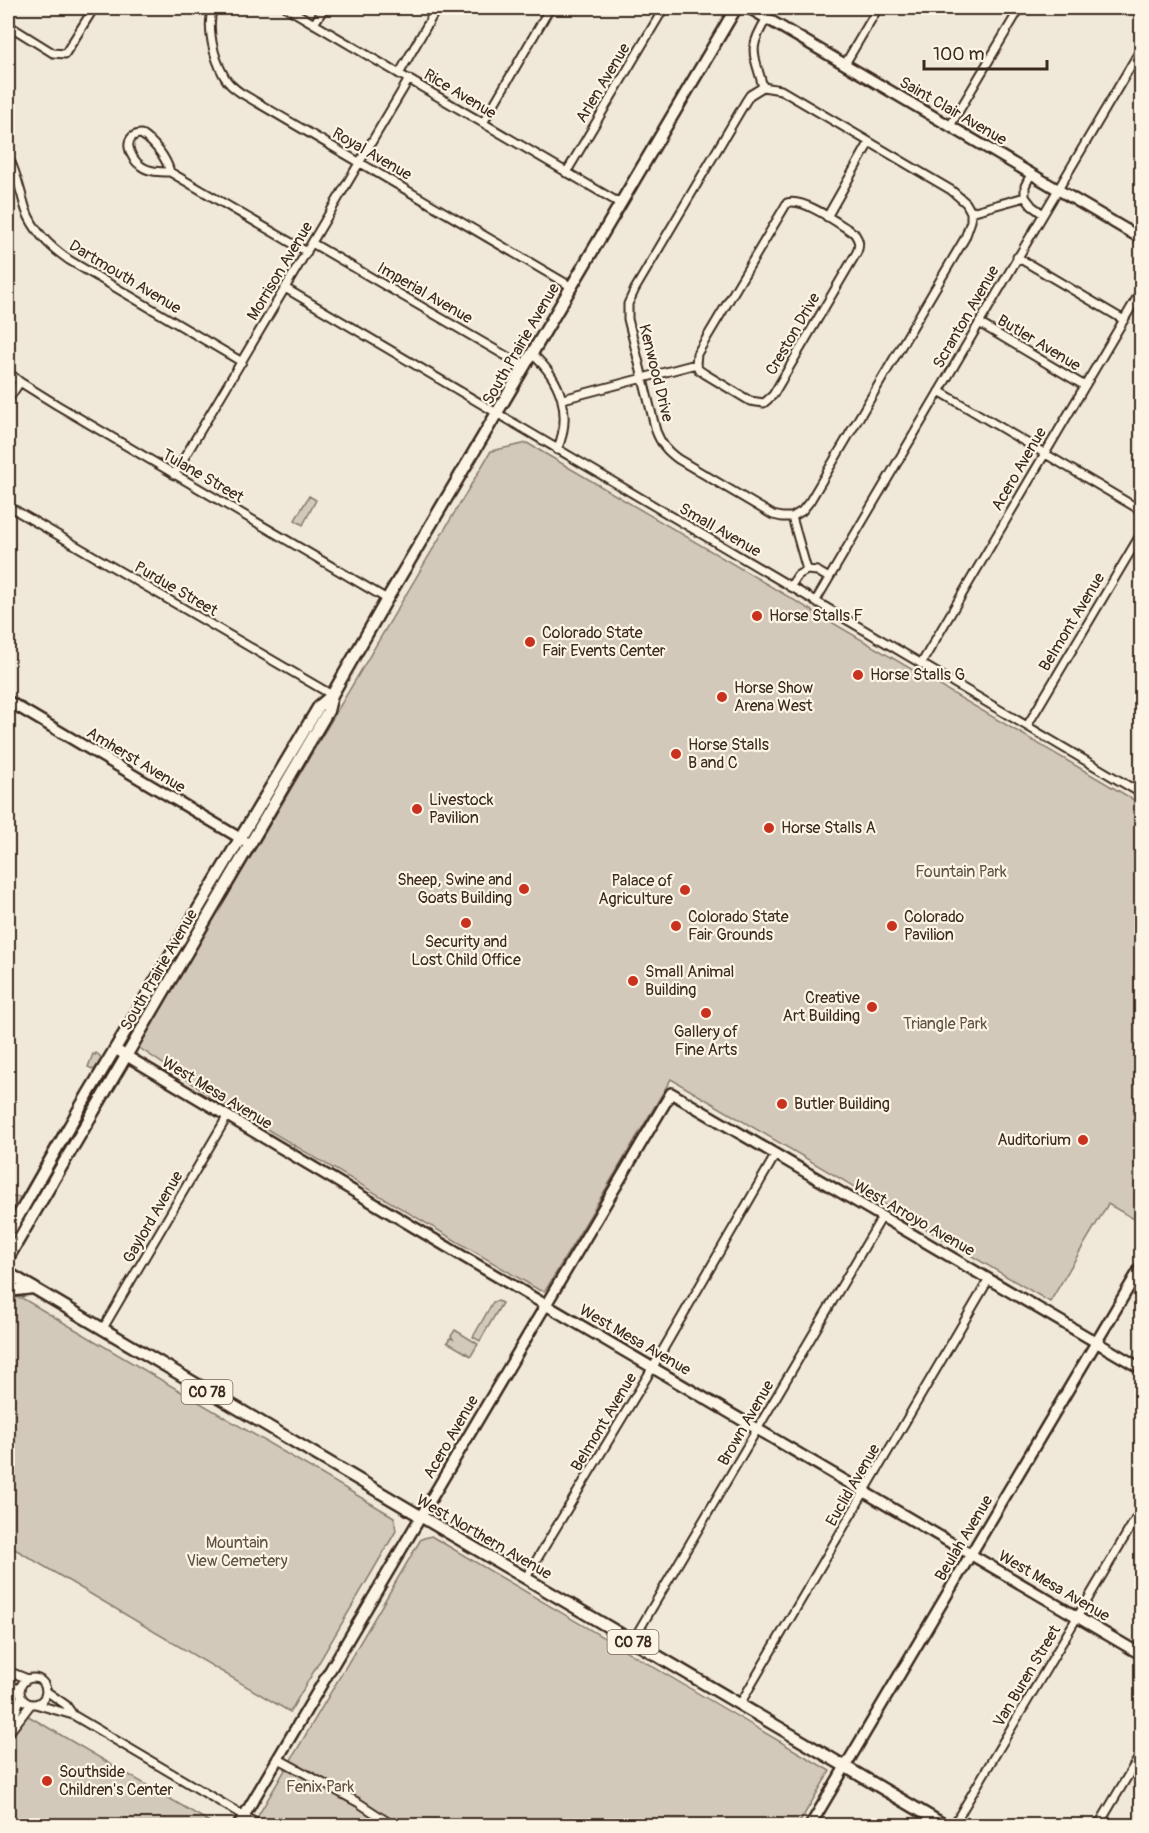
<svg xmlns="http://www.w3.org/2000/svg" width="1149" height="1833" font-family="Pangolin,sans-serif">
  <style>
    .green { fill: #d2c9ba; stroke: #867a6c; stroke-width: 1.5 }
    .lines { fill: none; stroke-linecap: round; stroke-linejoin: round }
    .minor-casing { stroke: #3b2a1e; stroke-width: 11 }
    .tertiary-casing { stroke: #3b2a1e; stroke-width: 14 }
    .secondary-casing { stroke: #3b2a1e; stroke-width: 15 }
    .primary-casing { stroke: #3b2a1e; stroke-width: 15 }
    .minor { stroke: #fcf5e5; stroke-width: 7 }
    .tertiary { stroke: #fcf5e5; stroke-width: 9 }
    .secondary { stroke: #fcf5e5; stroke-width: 10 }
    .primary { stroke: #fcf5e5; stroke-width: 10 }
    .poi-dot { fill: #c8321e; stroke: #fcf5e5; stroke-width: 2 }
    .labels { text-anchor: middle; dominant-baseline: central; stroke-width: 4.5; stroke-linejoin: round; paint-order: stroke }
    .shield { fill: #fcf5e5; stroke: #75675a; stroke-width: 1.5 }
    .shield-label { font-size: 15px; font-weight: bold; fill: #3b2a1e }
    .street-label { font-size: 16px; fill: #3b2a1e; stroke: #fcf5e5 }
    .poi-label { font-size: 16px; fill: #3b2a1e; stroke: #fcf5e5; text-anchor: start }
    .park-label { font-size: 16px; fill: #615245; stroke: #fcf5e5 }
  </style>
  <rect width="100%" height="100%" fill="#f0e9d9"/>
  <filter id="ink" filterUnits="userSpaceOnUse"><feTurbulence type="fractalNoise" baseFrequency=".0167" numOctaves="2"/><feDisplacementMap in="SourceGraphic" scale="12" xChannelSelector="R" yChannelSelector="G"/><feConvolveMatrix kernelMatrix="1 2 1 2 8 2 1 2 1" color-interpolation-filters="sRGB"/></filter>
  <g filter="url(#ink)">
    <path class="green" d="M 527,443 L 1141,804 L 1141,1223 L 1108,1204 L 1050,1302 L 671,1079 L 547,1288 L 544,1291 L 539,1290 L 211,1096 L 138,1047 L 491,451 Z
      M 309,496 L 316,500 L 303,525 L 295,520 Z
      M 96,1053 L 100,1056 L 101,1060 L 94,1070 L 88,1067 L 93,1054 L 95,1055 Z
      M 61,1127 L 64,1128 L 27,1190 L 26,1189 L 18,1205 L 8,1215 L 8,1197 L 21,1197 Z
      M 8,1297 L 22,1298 L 394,1517 L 396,1531 L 290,1712 L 8,1545 Z
      M 498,1301 L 502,1303 L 480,1341 L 473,1337 L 493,1302 Z
      M 455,1330 L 478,1344 L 471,1356 L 447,1342 L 450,1338 L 453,1339 L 451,1336 Z
      M 431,1536 L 830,1771 L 798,1825 L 252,1826 L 421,1539 Z
      M 18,1710 L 215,1825 L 8,1826 L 8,1729 Z"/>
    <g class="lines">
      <defs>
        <path id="minor" d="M 213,8 C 206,28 214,58 224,76 C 228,84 234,88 241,93 L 572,287
          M 287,8 L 621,204
          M 767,18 C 747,50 754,53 763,87 L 750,95 L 746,101 L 635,289 L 628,304 L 628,319 L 656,431 C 661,444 667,451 678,459 L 773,515 L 782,517 L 792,517 L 807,570 L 817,571 L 829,578
          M 314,24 L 324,8
          M 8,25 L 53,53 L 65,54 L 94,8
          M 845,64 L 878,8
          M 399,74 L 437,8
          M 763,87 L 781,90 L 951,190 L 966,203 L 971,212
          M 483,123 L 550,8
          M 950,126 L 1020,8
          M 8,156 C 17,173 20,191 26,210 C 34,232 50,247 69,260 L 242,362
          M 170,172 C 166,157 154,142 141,134 C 121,135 129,158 141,166 C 149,172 160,172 170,172 L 307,252
          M 566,173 L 664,8
          M 1025,197 L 1032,206 L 1043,214
          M 827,217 L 869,143
          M 312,243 L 525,367
          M 1017,257 L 1124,320
          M 285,288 L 1142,794
          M 979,323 L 1085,386
          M 532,354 C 561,379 573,414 557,450
          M 8,372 L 20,382 L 57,405 L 387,599
          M 939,391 L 1142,511
          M 563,399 L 696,364 L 699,370 L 705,374 L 750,401 L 764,403 L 773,395 L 857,252 C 860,244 859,240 854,233 C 839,224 803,197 787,203 L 697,354 L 696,364
          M 8,400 L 20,382
          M 174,475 L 409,79
          M 8,506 L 332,695
          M 792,517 L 802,511 L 810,501 L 965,238 L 971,221 L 971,212 L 1025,197 L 1025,186 L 1031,174
          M 790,587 L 798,575 L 807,570
          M 815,602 L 1142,47
          M 921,664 L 1142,289
          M 1027,726 L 1142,532
          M 1134,789 L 1142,776
          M 102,1330 L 227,1117
          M 525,1579 L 653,1367 L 776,1154
          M 632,1642 L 882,1217
          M 8,1671 L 28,1679
          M20 1691a13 13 0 1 1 26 0a13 13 0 1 1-26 0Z
          M 8,1682 L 20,1692
          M 46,1691 L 66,1705 L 73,1715
          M 35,1704 L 73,1715 L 261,1826
          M 740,1704 L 989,1279
          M 13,1721 L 21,1696
          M 8,1734 L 31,1704
          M 277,1758 L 359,1803 L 394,1826
          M 953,1826 L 1142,1508
          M 1098,1826 L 1142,1752"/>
        <path id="tertiary" d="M 749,8 L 1142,239
          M 8,701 L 250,844
          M 115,1049 L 464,1257 L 1142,1655
          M 238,1826 L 671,1093 L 1142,1369
          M 810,1826 L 1142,1265"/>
        <path id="secondary" d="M 8,1234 L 81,1106 L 319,706 L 331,696
          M 8,1258 L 328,711 L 332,695 L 387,599 L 736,8
          M 8,1291 L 33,1288"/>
        <path id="primary" d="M 8,1273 L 946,1826"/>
      </defs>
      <use href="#minor" class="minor-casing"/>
      <use href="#tertiary" class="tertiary-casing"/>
      <use href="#secondary" class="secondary-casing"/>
      <use href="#primary" class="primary-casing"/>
      <use href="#minor" class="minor"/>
      <use href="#tertiary" class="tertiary"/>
      <use href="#secondary" class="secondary"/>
      <use href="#primary" class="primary"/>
    </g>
  </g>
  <g class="poi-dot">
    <circle cx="757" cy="616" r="6"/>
    <circle cx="530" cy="642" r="6"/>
    <circle cx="858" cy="675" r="6"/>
    <circle cx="722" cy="697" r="6"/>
    <circle cx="676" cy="754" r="6"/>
    <circle cx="417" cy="809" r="6"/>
    <circle cx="769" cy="828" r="6"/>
    <circle cx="524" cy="889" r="6"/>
    <circle cx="685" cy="890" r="6"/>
    <circle cx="466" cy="923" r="6"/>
    <circle cx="676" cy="926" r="6"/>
    <circle cx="892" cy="926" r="6"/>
    <circle cx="633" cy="981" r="6"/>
    <circle cx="872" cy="1007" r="6"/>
    <circle cx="706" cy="1013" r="6"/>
    <circle cx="782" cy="1104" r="6"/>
    <circle cx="1083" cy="1140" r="6"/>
    <circle cx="47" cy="1781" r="6"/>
  </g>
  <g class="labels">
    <g class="shield">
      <rect x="181.5" y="1380" width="51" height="24" rx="4.5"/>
      <rect x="607.5" y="1630" width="51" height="24" rx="4.5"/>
    </g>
    <g class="shield-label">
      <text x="207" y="1392">CO 78</text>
      <text x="633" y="1642">CO 78</text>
    </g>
    <g class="street-label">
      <text transform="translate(603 83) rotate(-59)">Arlen Avenue</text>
      <text transform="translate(460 94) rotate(31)">Rice Avenue</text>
      <text transform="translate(953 111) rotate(30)">Saint Clair Avenue</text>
      <text transform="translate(372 154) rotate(30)">Royal Avenue</text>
      <text transform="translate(280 271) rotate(-59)">Morrison Avenue</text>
      <text transform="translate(125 277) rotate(31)">Dartmouth Avenue</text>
      <text transform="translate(425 293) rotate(30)">Imperial Avenue</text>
      <text transform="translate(966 317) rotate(-60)">Scranton Avenue</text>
      <text transform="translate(793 334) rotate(-60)">Creston Drive</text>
      <text transform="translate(1039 343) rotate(31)">Butler Avenue</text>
      <text transform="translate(521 344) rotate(-60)">South Prairie Avenue</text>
      <text transform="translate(656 373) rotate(76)">Kenwood Drive</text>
      <text transform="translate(1019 469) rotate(-60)">Acero Avenue</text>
      <text transform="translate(203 476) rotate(30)">Tulane Street</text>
      <text transform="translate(720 530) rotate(30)">Small Avenue</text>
      <text transform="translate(176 589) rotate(30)">Purdue Street</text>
      <text transform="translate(1072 622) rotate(-59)">Belmont Avenue</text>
      <text transform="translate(136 760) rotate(31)">Amherst Avenue</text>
      <text transform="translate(159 970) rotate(-60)">South Prairie Avenue</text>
      <text transform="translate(217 1093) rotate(31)">West Mesa Avenue</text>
      <text transform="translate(153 1217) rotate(-60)">Gaylord Avenue</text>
      <text transform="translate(914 1218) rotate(30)">West Arroyo Avenue</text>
      <text transform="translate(635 1340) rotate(30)">West Mesa Avenue</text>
      <text transform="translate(604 1422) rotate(-59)">Belmont Avenue</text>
      <text transform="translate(746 1423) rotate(-60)">Brown Avenue</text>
      <text transform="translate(451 1437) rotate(-60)">Acero Avenue</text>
      <text transform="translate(853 1485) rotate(-60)">Euclid Avenue</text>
      <text transform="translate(484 1537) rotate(30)">West Northern Avenue</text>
      <text transform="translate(964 1538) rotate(-59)">Beulah Avenue</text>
      <text transform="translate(1054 1586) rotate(30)">West Mesa Avenue</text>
      <text transform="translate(1027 1676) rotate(-59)">Van Buren Street</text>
    </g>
    <g class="poi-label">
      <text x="769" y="616">Horse Stalls F</text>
      <text x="542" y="633">Colorado State<tspan x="542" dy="18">Fair Events Center</tspan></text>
      <text x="870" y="675">Horse Stalls G</text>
      <text x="734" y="688">Horse Show<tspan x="734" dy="18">Arena West</tspan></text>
      <text x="688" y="745">Horse Stalls<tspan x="688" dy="18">B and C</tspan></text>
      <text x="429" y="800">Livestock<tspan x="429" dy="18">Pavilion</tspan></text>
      <text x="781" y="828">Horse Stalls A</text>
      <text x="512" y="880" text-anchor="end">Sheep, Swine and<tspan x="512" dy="18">Goats Building</tspan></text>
      <text x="673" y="881" text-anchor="end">Palace of<tspan x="673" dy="18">Agriculture</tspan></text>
      <text x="688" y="917">Colorado State<tspan x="688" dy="18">Fair Grounds</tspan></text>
      <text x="904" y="917">Colorado<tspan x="904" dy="18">Pavilion</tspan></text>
      <text x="466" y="942" text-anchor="middle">Security and<tspan x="466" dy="18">Lost Child Office</tspan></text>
      <text x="645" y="972">Small Animal<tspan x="645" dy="18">Building</tspan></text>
      <text x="860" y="998" text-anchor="end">Creative<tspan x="860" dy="18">Art Building</tspan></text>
      <text x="706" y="1032" text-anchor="middle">Gallery of<tspan x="706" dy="18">Fine Arts</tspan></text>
      <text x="794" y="1104">Butler Building</text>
      <text x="1071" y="1140" text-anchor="end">Auditorium</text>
      <text x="59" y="1772">Southside<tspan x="59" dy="18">Children's Center</tspan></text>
    </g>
    <g class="park-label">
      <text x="961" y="872">Fountain Park</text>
      <text x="945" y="1024">Triangle Park</text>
      <text x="237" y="1543">Mountain<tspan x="237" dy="18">View Cemetery</tspan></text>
      <text x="320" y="1787">Fenix Park</text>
    </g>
  </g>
  <rect width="1149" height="1833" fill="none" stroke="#fcf5e5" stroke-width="30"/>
  <rect x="15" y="15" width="1119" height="1803" fill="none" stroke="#3b2a1e" stroke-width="2" filter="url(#ink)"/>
  <path d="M924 60v9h123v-9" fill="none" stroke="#3b2a1e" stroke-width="3"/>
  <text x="933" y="60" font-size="18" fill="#3b2a1e" stroke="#fcf5e5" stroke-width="4.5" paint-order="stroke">100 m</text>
</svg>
